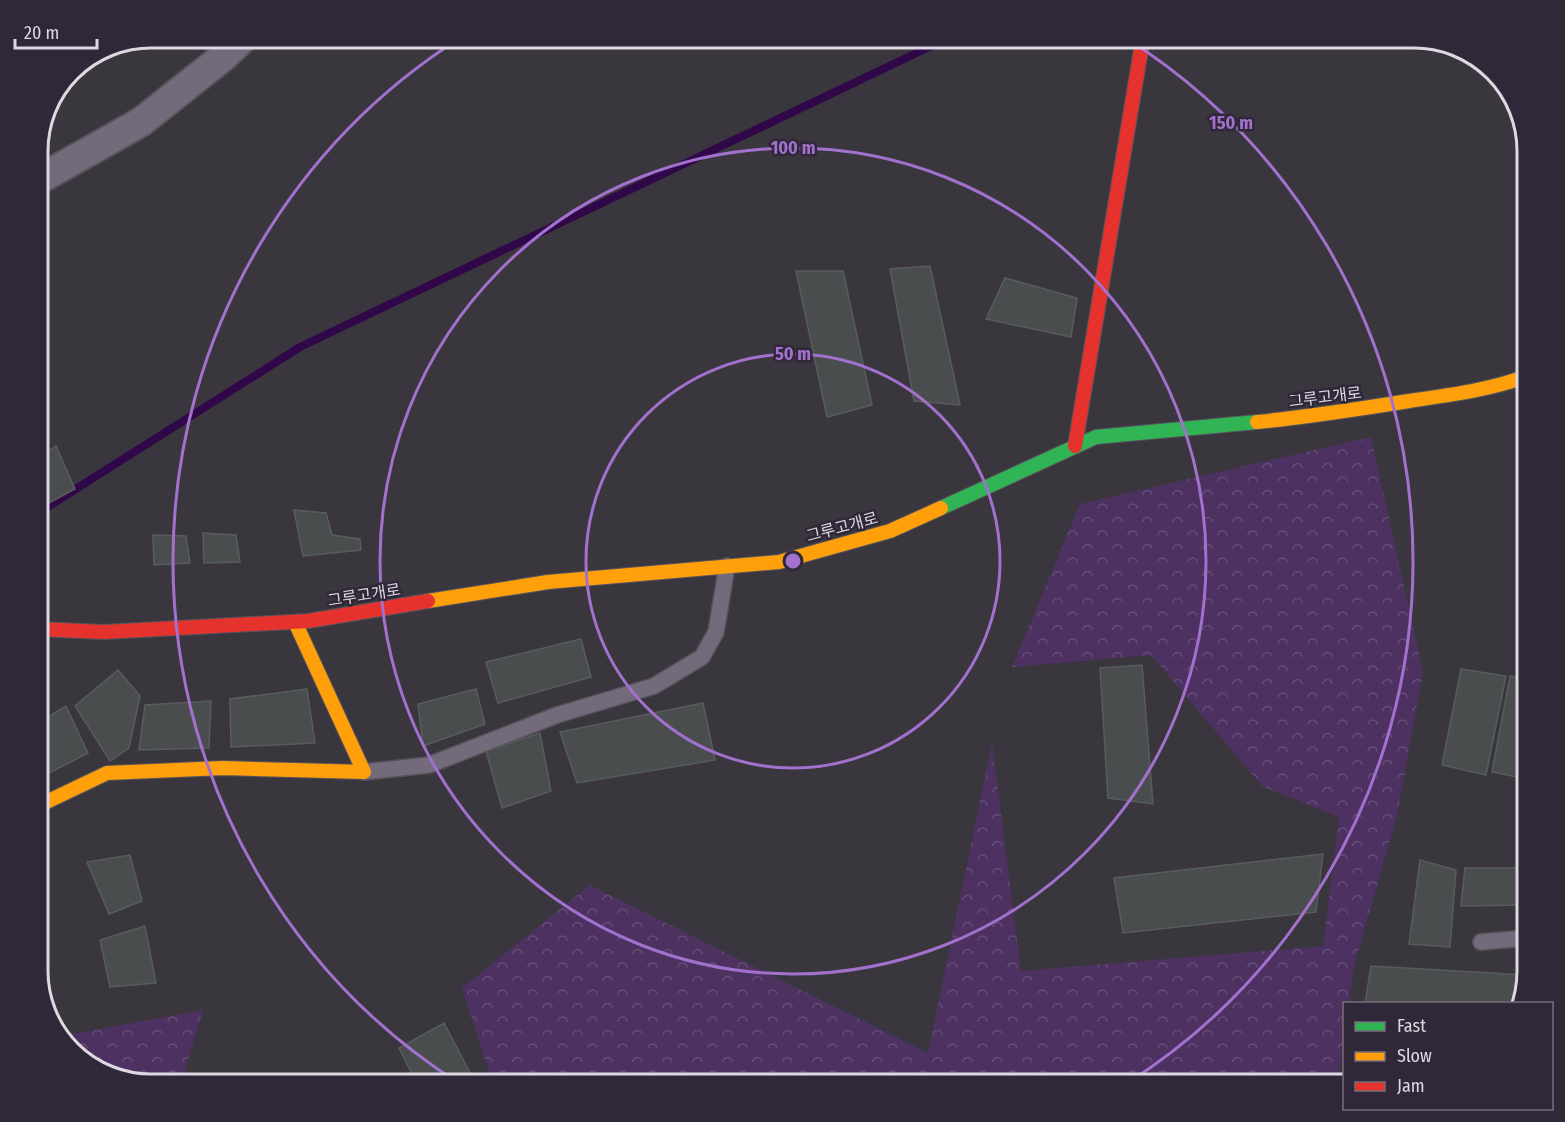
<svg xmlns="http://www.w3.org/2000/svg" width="1565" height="1122" font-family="'Fira Sans Condensed','Noto Sans KR',sans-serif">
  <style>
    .forest { fill: url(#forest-crowns) }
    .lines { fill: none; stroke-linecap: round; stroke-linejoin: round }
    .stream { stroke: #300748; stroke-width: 8 }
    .building { fill: #4a4d4e; stroke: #595c5d; stroke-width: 1.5 }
    .lane-casing { stroke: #57545b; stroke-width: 18 }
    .street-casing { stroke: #57545b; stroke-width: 32 }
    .fast-casing { stroke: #57545b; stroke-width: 16 }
    .slow-casing { stroke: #57545b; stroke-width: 16 }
    .jam-casing { stroke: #57545b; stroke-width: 16 }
    .lane { stroke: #736b7b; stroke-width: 15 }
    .street { stroke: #736b7b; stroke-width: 28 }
    .fast { stroke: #30b455; stroke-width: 14 }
    .slow { stroke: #ff9f0a; stroke-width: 14 }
    .jam { stroke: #e5322d; stroke-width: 14 }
    .ring { fill: none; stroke: #a271cd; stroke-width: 3 }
    .labels { text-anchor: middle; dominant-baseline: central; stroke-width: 5; stroke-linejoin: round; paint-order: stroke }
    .street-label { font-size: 16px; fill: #ddd8e2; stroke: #302838 }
    .rim { fill: none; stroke: #ddd8e2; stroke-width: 3 }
    .centre { fill: #a271cd; stroke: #302838; stroke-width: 3 }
    .ring-label { font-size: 18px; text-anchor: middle; font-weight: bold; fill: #a271cd; stroke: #302838; stroke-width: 5; stroke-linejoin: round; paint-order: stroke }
  </style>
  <defs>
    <pattern id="forest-crowns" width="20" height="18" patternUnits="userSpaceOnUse" patternTransform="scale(1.5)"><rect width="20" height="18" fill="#4c3161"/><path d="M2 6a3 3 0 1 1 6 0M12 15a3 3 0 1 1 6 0" fill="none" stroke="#654e77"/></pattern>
  </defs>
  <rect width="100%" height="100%" fill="#3a363e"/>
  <path class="forest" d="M 1371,437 L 1423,672 L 1397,816 L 1354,966 L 1349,1003 L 1344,1004 L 1344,1035 L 1338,1084 L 493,1084 L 462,988 L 590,885 L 928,1053 L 992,743 L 1021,971 L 1323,946 L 1339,817 L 1262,786 L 1151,655 L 1012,667 L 1080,504 Z
    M 203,1010 L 181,1084 L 150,1084 L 82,1061 L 56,1031 L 68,1035 Z"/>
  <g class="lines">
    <path class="stream" d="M 38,513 L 300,347 L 948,38"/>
  </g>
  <path class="building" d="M 200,38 L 226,38 L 207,50 Z
    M 930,266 L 960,405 L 914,401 L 890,269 Z
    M 796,271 L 843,271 L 872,405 L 827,417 Z
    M 1005,278 L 1077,298 L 1071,337 L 986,319 Z
    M 56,446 L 75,489 L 38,509 L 38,459 Z
    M 294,510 L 326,513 L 332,535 L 360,539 L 361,550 L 303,556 Z
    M 203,533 L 236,535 L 240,562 L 204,563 Z
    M 153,535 L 186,536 L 190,563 L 154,565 Z
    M 581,639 L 591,677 L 498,703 L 486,662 Z
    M 1142,665 L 1153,804 L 1108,798 L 1100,668 Z
    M 1461,669 L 1506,676 L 1486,775 L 1442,765 Z
    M 118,670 L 140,696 L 129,748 L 110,761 L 75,706 Z
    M 1510,676 L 1527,679 L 1527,779 L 1492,772 Z
    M 307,689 L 315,743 L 231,747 L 230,699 Z
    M 476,689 L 485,724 L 423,746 L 418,704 Z
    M 211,701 L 209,748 L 139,750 L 145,705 Z
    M 703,703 L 715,760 L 577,783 L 560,732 Z
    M 66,706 L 88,753 L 38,779 L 38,723 Z
    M 540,733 L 551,791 L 502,808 L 486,751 Z
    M 1323,854 L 1316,912 L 1123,933 L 1114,878 Z
    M 130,855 L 142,901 L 109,914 L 87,862 Z
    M 1420,860 L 1456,870 L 1450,947 L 1409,944 Z
    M 1465,868 L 1527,868 L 1527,905 L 1461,906 Z
    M 145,926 L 156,983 L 110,987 L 100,940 Z
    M 1371,966 L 1526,975 L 1517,1004 L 1365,1004 Z
    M 444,1023 L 476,1084 L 417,1084 L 399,1048 Z"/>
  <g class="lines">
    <defs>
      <path id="lane" d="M 364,772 L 429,765 L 557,715 L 654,686 L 702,657 L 716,632 L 727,566
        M 1481,942 L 1527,938"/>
      <path id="street" d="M 38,180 L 141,122 L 223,57 L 243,38"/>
      <path id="fast" d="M 941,508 L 1096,437 L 1257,422"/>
      <path id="slow" d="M 1257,422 C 1308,417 1359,409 1409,401 C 1449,395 1490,390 1527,376
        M 428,601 L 548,582 L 779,562 L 890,531 L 941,508
        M 38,806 L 107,773 L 223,768 L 364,772 L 295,622"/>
      <path id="jam" d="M 1075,446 L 1143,38
        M 38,629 L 104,632 L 308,621 L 428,601"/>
    </defs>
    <use href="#lane" class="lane-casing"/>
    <use href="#street" class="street-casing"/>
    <use href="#fast" class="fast-casing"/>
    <use href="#slow" class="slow-casing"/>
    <use href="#jam" class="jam-casing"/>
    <use href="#lane" class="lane"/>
    <use href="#street" class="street"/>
    <use href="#fast" class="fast"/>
    <use href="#slow" class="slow"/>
    <use href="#jam" class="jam"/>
  </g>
  <g class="ring">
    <circle cx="793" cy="561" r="207"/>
    <circle cx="793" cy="561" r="413"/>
    <path d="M460 1084A620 620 0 0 1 460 38M1126 38A620 620 0 0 1 1126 1084"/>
  </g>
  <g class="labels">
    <g class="street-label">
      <text transform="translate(1325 397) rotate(-7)">그루고개로</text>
      <text transform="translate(842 527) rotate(-15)">그루고개로</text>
      <text transform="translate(364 595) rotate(-9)">그루고개로</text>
    </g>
  </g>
  <path d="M0 0H1565V1122H0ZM151 48H1414A103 103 0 0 1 1517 151V971A103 103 0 0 1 1414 1074H151A103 103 0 0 1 48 971V151A103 103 0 0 1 151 48Z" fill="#302838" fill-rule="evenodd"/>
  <path class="rim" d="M151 48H1414A103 103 0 0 1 1517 151V971A103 103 0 0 1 1414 1074H151A103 103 0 0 1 48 971V151A103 103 0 0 1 151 48Z"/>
  <circle cx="793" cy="561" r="9" class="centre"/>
  <g class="ring-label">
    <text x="1231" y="129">150 m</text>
    <text x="793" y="154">100 m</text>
    <text x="793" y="360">50 m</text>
  </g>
  <rect x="1343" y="1002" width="210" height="108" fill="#302838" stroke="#756e7c" stroke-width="1.5"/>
  <rect x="1355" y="1022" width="30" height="9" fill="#30b455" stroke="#756e7c" stroke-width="1.5"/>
  <text x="1397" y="1032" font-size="18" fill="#ddd8e2">Fast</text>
  <rect x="1355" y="1052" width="30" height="9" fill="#ff9f0a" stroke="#756e7c" stroke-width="1.5"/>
  <text x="1397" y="1062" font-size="18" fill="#ddd8e2">Slow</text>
  <rect x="1355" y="1082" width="30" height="9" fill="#e5322d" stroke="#756e7c" stroke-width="1.5"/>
  <text x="1397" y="1092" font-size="18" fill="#ddd8e2">Jam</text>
  <path d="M15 39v9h82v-9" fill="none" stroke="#ddd8e2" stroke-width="3"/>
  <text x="24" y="39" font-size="18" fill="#ddd8e2" stroke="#302838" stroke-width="4.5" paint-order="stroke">20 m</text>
</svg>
